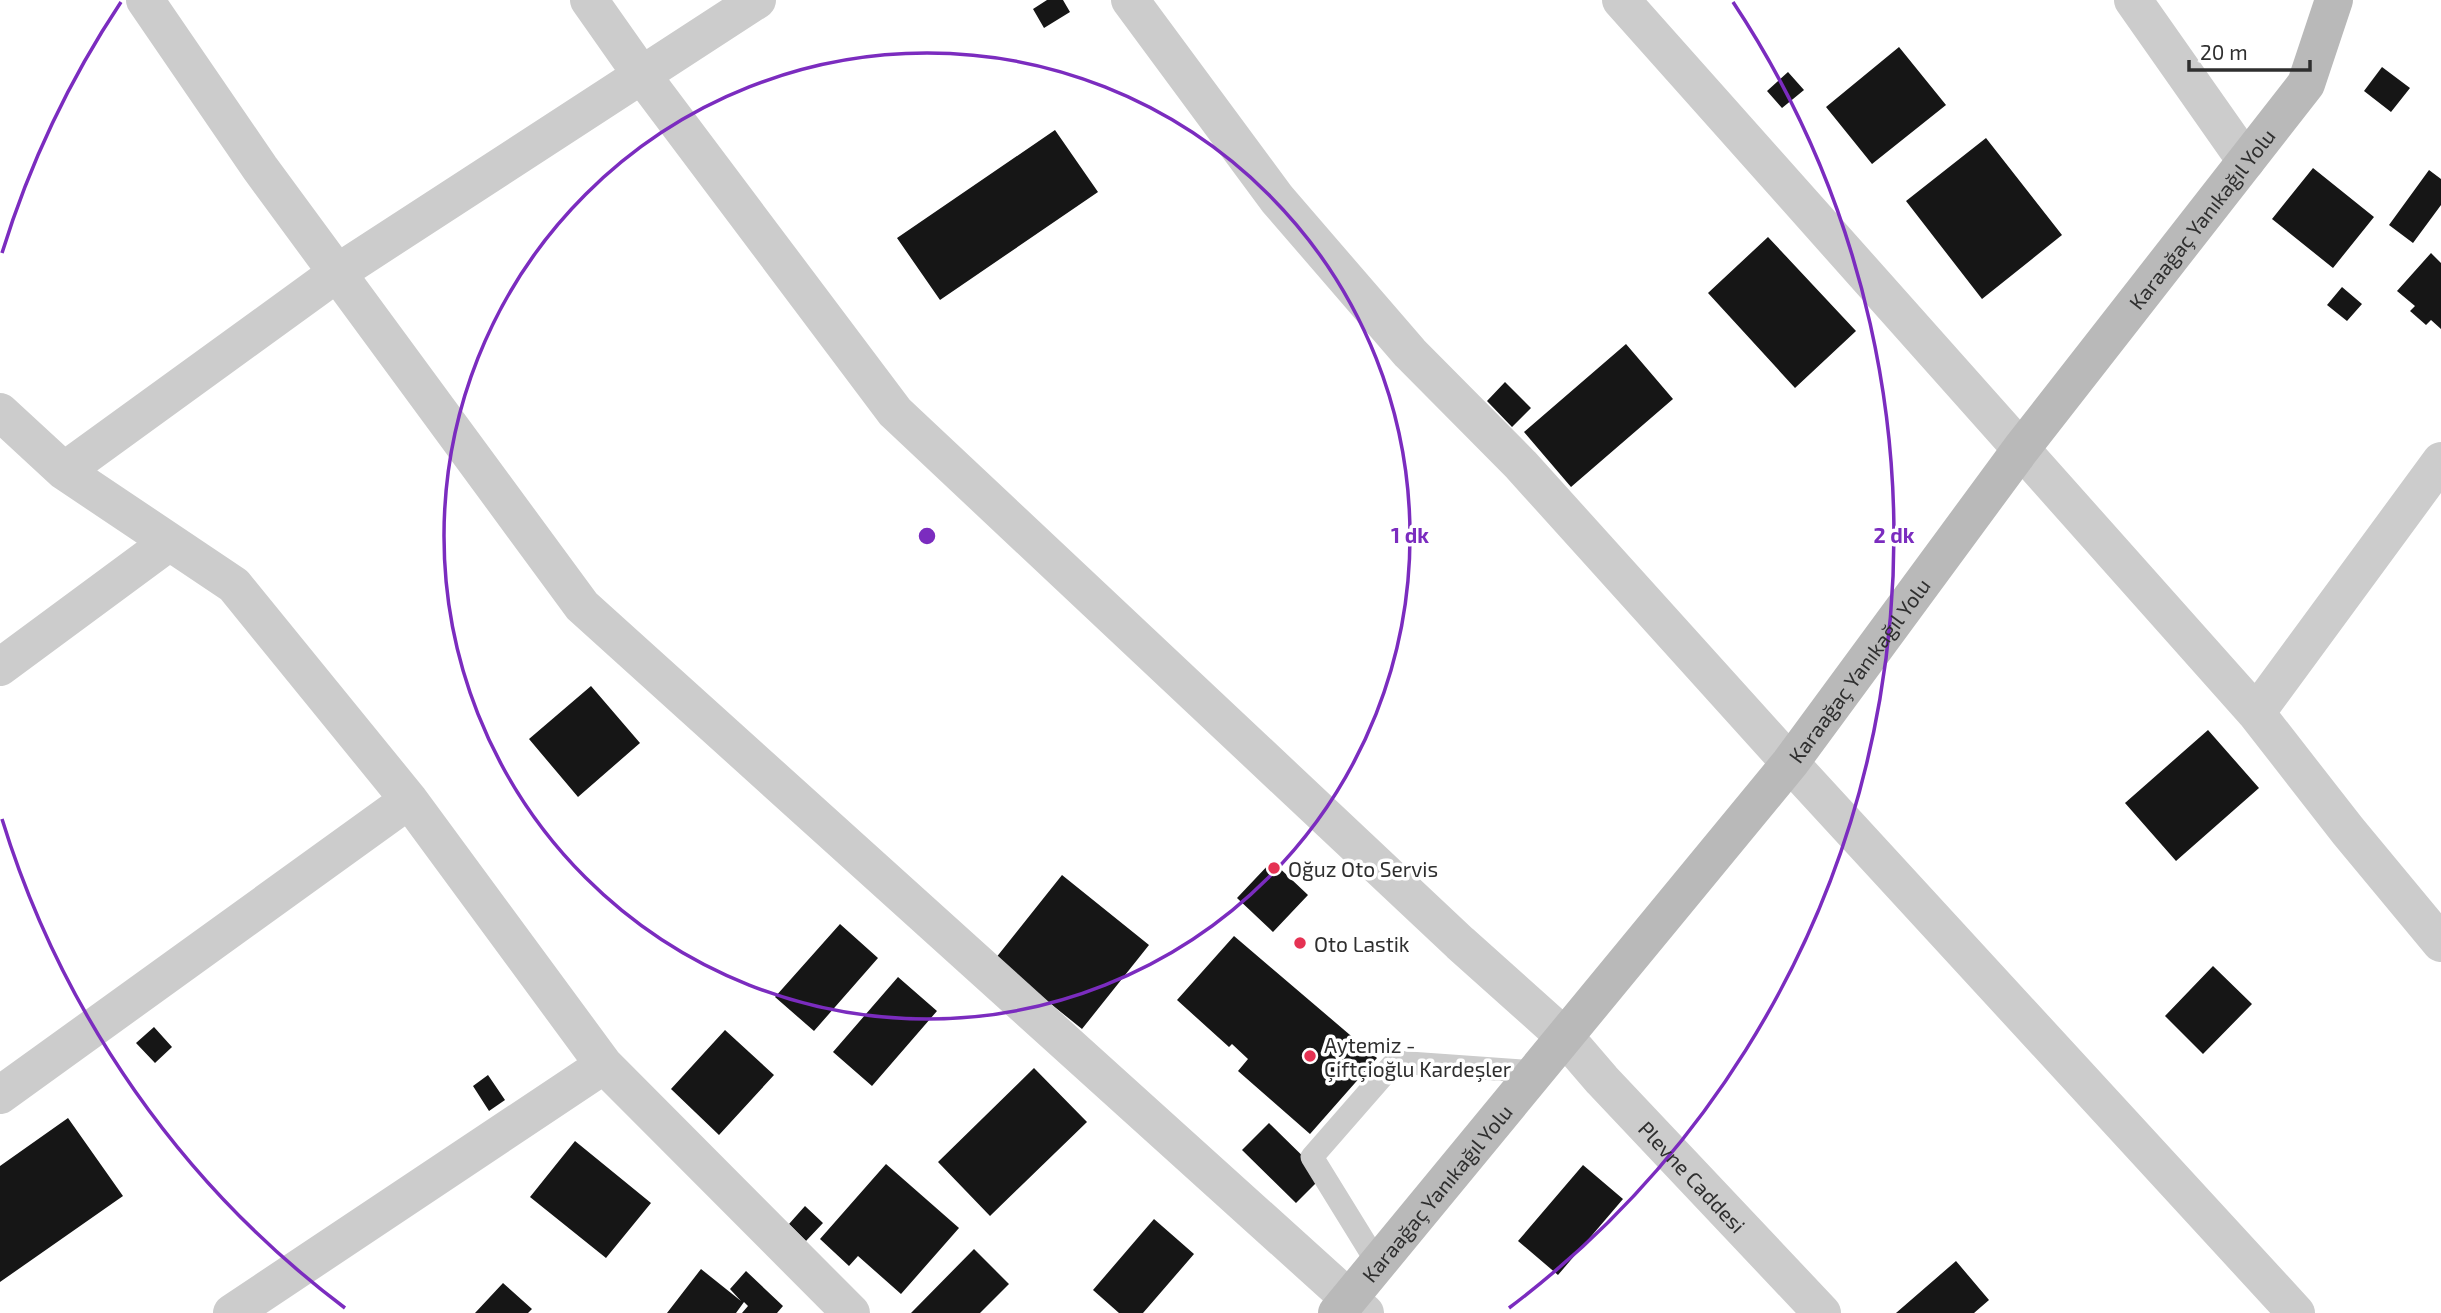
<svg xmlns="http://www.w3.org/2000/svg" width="2441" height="1313" font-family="'Exo 2',sans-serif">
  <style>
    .building { fill: #161616 }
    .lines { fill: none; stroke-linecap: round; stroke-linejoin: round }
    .service { stroke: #ccc; stroke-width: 23 }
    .minor { stroke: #ccc; stroke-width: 38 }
    .tertiary { stroke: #ccc; stroke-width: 38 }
    .secondary { stroke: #b9b9b9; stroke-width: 38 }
    .ring { fill: none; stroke: #7b2cbf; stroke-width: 3.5 }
    .poi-dot { fill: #e53253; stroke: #fff; stroke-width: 2.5 }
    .labels { text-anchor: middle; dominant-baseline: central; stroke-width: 7; stroke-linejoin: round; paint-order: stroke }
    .street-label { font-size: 21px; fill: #2f2f2f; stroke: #fff }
    .poi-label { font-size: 21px; fill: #2f2f2f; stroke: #fff; text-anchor: start }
    .centre { fill: #7b2cbf; stroke: #fff; stroke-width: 3.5 }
    .ring-label { font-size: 21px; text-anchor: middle; font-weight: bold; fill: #7b2cbf; stroke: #fff; stroke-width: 7; stroke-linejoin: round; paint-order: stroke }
  </style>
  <rect width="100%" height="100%" fill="#fff"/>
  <path class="building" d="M 1047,0 L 1063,0 L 1070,12 L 1044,28 L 1033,9 Z
    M 1899,47 L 1946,105 L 1872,164 L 1826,107 Z
    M 2382,67 L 2410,88 L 2391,112 L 2364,91 Z
    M 1788,72 L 1804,90 L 1782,108 L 1767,91 Z
    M 1055,130 L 1098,192 L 940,300 L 897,238 Z
    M 1986,138 L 2062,235 L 1982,299 L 1906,201 Z
    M 2313,168 L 2374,217 L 2333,268 L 2272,219 Z
    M 2429,170 L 2441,179 L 2441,205 L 2413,243 L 2389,225 Z
    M 1768,237 L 1856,331 L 1795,388 L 1708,293 Z
    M 2431,253 L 2441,263 L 2441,329 L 2431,320 L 2426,325 L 2410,311 L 2415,306 L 2397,291 Z
    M 2342,287 L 2362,304 L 2347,321 L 2327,305 Z
    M 1626,344 L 1673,399 L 1571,487 L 1524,432 Z
    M 1505,382 L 1531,408 L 1512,427 L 1487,401 Z
    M 591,686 L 640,743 L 578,797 L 529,739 Z
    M 2208,730 L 2259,788 L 2176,861 L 2125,803 Z
    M 1272,861 L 1308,895 L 1273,932 L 1237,898 Z
    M 1062,875 L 1149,945 L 1082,1029 L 995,959 Z
    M 840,924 L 878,958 L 814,1031 L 775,997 Z
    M 1234,936 L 1377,1058 L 1310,1134 L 1238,1071 L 1248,1059 L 1232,1044 L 1229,1047 L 1177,1000 Z
    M 2213,966 L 2252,1004 L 2203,1054 L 2165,1016 Z
    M 898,977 L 937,1011 L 872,1086 L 833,1052 Z
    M 154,1027 L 172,1047 L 155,1063 L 136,1043 Z
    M 725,1030 L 774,1075 L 719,1135 L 671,1089 Z
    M 1034,1068 L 1087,1122 L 990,1216 L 938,1162 Z
    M 488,1075 L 505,1100 L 489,1111 L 473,1086 Z
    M 68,1118 L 123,1196 L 0,1282 L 0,1166 Z
    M 1269,1123 L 1323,1176 L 1296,1203 L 1242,1150 Z
    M 575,1141 L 651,1203 L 606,1258 L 530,1197 Z
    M 886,1164 L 959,1228 L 901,1294 L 858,1256 L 849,1266 L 820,1239 Z
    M 1583,1165 L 1623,1199 L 1558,1275 L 1518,1241 Z
    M 805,1206 L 823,1223 L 806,1241 L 789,1224 Z
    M 1154,1219 L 1194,1254 L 1143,1313 L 1119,1313 L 1093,1290 Z
    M 974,1249 L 1009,1284 L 980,1313 L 911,1313 Z
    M 1956,1261 L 1989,1300 L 1974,1313 L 1896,1313 Z
    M 701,1269 L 741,1301 L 730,1289 L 746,1271 L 783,1306 L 777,1313 L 742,1313 L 748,1306 L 744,1302 L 736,1313 L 667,1313 Z
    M 503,1283 L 532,1309 L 528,1313 L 475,1313 Z"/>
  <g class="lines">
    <path class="service" d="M 1378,1264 L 1312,1157 L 1395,1062 L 1536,1072"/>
    <path class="minor" d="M 145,0 L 260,168 L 582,606 L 1365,1313
      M 589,0 L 641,74 L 895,412 L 1460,943 L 1565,1037
      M 1130,0 L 1277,199 L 1410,353 L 1521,465 L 1790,763 L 2296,1313
      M 1621,0 L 2256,713 L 2348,831 L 2441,943
      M 2133,0 L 2246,161
      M 0,412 L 64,471 L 234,585 L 409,800 L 604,1065 L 851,1313
      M 64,471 L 337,273 L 757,0
      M 0,667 L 168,543
      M 2256,713 L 2441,461
      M 0,1095 L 409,800
      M 232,1313 L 604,1065"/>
    <path class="tertiary" id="s1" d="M 1565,1037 L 1602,1080 L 1822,1313"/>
    <path class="secondary" id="s2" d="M 1337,1313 L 1790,763 L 2021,449 L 2306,84 L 2334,0"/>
  </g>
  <g class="ring">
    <circle cx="927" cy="536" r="483"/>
    <path d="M345 1308A967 967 0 0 1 2 819M2 253A967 967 0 0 1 121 2M1733 2A967 967 0 0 1 1509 1308"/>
  </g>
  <g class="poi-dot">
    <circle cx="1274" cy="868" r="7"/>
    <circle cx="1300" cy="943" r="7"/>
    <circle cx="1310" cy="1056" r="7"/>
  </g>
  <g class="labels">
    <g class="street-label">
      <text stroke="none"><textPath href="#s2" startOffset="1395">Karaağaç Yanıkağıl Yolu</textPath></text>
      <text stroke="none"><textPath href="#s2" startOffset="828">Karaağaç Yanıkağıl Yolu</textPath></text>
      <text stroke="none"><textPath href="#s1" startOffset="189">Plevne Caddesi</textPath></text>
      <text stroke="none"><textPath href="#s2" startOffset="156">Karaağaç Yanıkağıl Yolu</textPath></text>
    </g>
    <g class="poi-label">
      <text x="1288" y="868">Oğuz Oto Servis</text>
      <text x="1314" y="943">Oto Lastik</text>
      <text x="1324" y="1044">Aytemiz -<tspan x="1324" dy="24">Çiftçioğlu Kardeşler</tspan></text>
    </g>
  </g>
  <circle cx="927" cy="536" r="10" class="centre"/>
  <g class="ring-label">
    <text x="1410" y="543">1 dk</text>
    <text x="1894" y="543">2 dk</text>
  </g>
  <path d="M2189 60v10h121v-10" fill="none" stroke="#2f2f2f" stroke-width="3.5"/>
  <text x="2200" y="60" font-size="21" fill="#2f2f2f" stroke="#ffffff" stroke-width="5" paint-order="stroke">20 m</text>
</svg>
